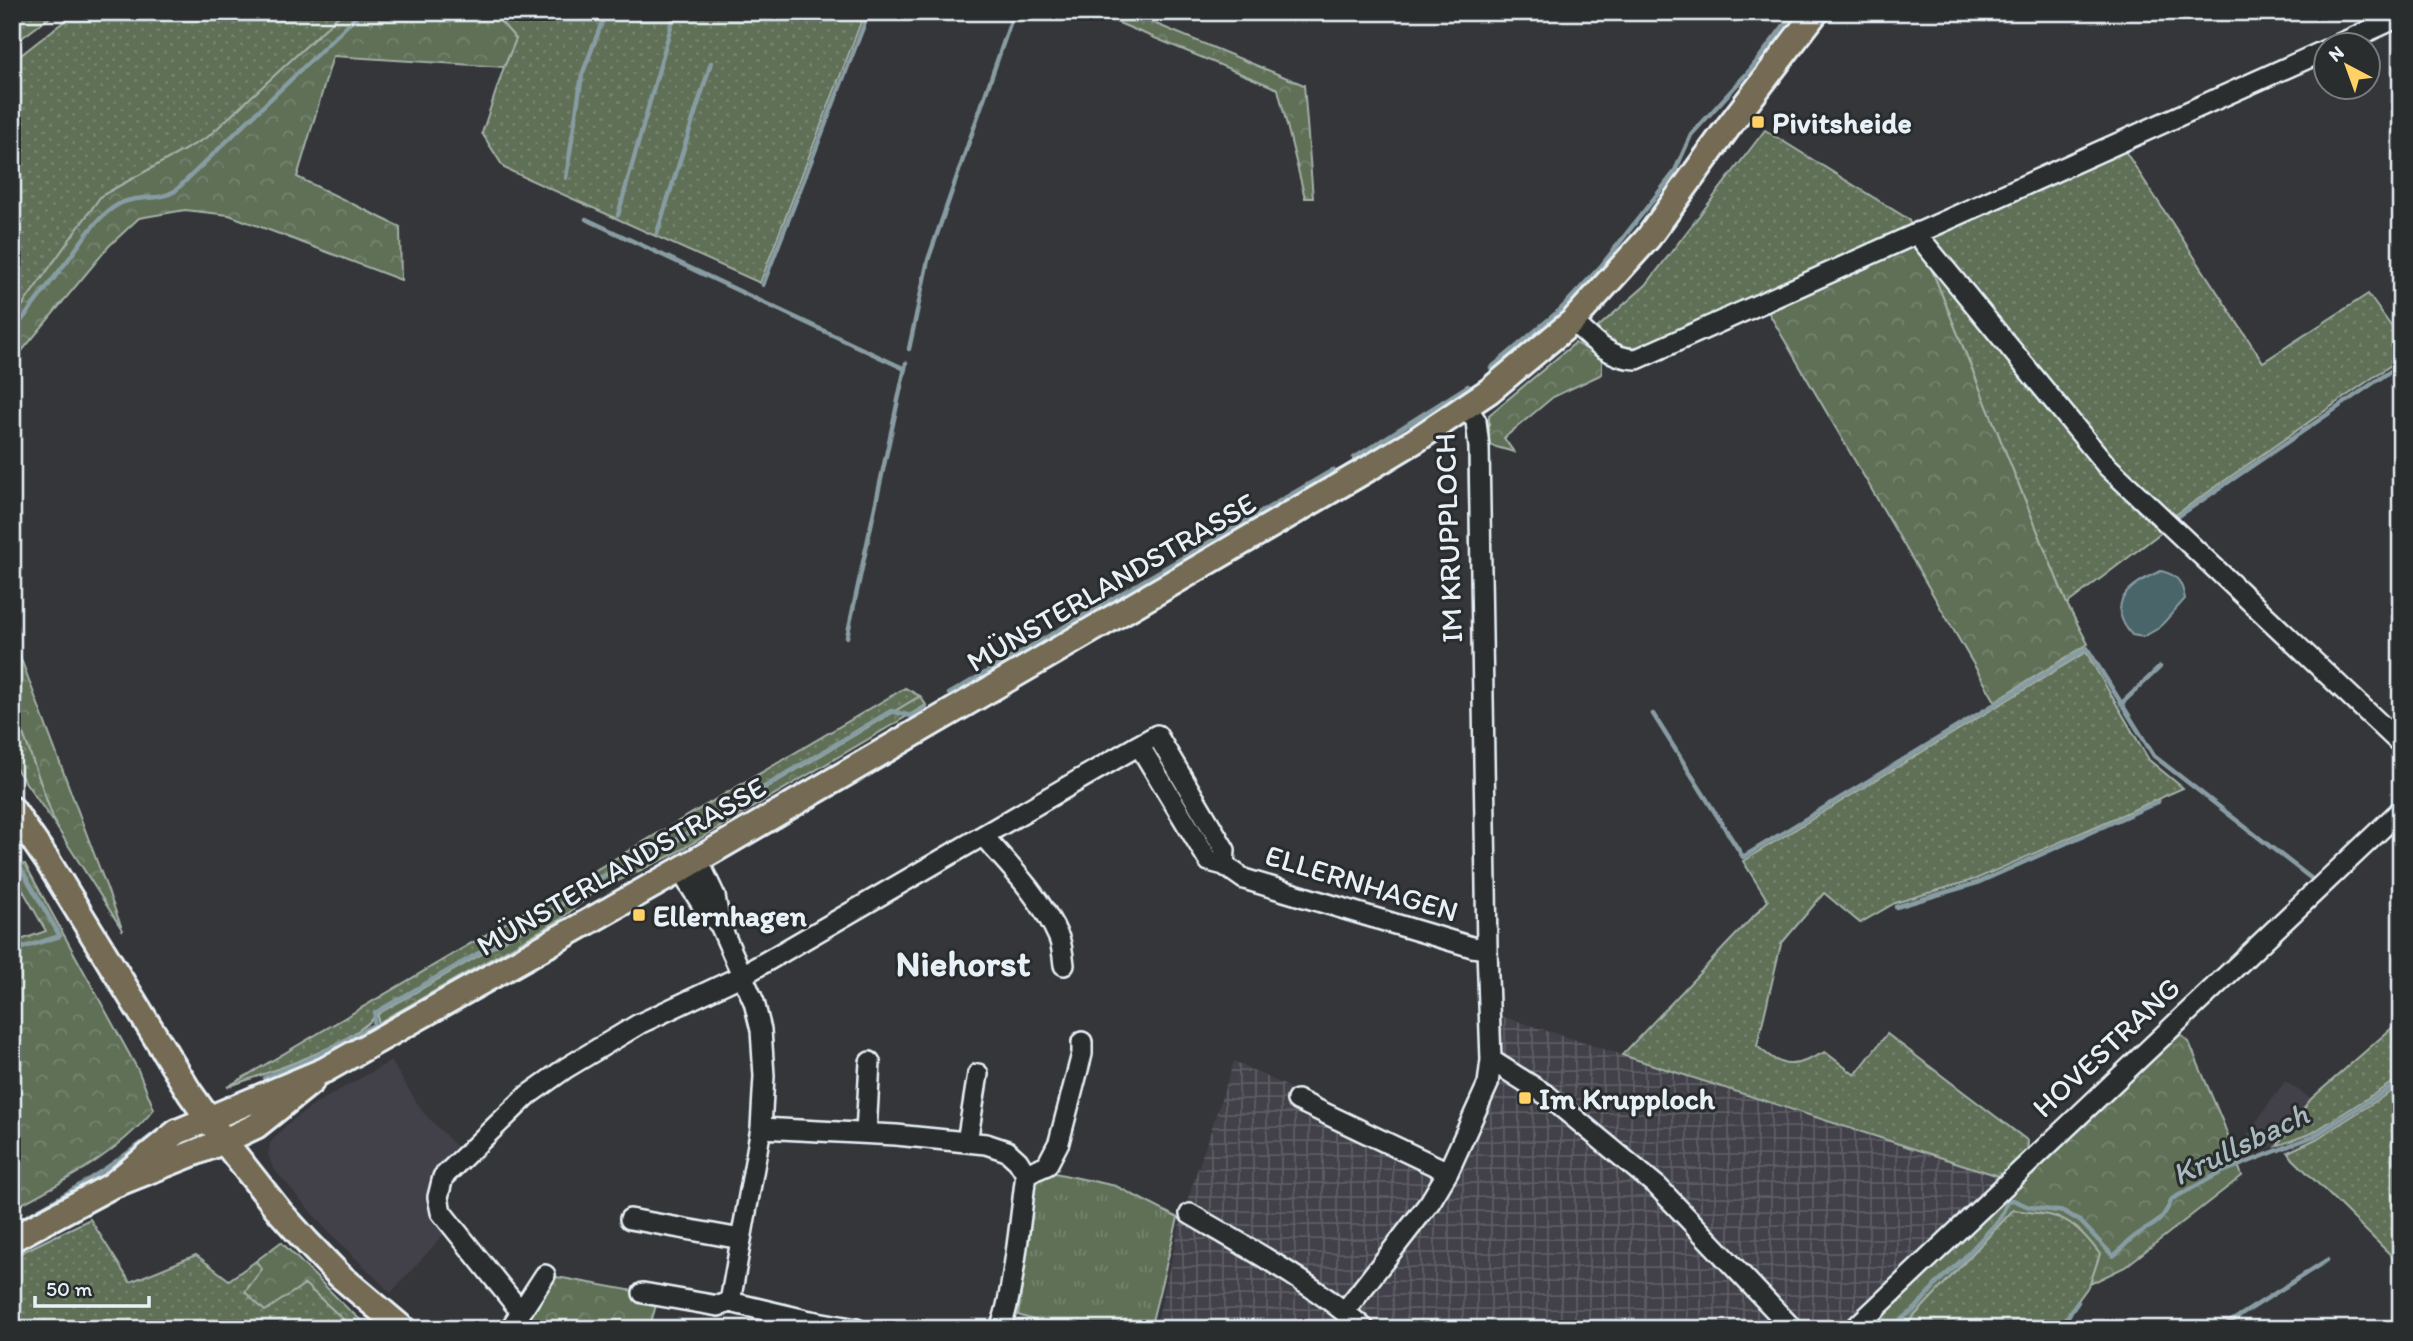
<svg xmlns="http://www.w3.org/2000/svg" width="2413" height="1341" font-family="Itim,sans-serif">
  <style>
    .built { fill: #424149 }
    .industrial { fill: url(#industrial-grid) }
    .grass { fill: url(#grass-dots); stroke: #a4b0a8; stroke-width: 2 }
    .forest { fill: url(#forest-crowns); stroke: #a4b0a8; stroke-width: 2 }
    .park { fill: url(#park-tufts); stroke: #a4b0a8; stroke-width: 2 }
    .water { fill: #48656b; stroke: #889da3; stroke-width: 2 }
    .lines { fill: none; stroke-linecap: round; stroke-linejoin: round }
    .stream { stroke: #889da3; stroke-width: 4.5 }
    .minor-casing { stroke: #e8f1f8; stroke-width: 24 }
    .major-casing { stroke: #e8f1f8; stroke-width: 30 }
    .minor { stroke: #2a2d2e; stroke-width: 19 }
    .major { stroke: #746b52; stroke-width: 24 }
    .poi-dot { fill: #ffd166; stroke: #2a2d2e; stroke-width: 2.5 }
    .labels { text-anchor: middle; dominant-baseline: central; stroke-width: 6; stroke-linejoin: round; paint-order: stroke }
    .poi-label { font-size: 30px; font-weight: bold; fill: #e8f1f8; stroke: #2a2d2e; text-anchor: start }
    .street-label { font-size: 30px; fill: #e8f1f8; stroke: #2a2d2e }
    .water-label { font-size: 32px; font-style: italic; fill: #a8b9c0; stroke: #2a2d2e }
    .district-label { font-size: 37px; font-weight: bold; fill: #e8f1f8; stroke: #2a2d2e }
  </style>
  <defs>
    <pattern id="industrial-grid" width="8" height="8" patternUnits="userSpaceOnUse" patternTransform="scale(1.75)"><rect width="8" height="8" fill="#424149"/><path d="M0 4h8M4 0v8" fill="none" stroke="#5d5d64"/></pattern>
    <pattern id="grass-dots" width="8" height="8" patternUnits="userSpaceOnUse" patternTransform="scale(1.75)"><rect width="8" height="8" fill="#5f6f57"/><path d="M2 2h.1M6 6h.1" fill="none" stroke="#768470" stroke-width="1.8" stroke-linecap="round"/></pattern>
    <pattern id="forest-crowns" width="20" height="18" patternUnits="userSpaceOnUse" patternTransform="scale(1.75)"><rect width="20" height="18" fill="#5f6f57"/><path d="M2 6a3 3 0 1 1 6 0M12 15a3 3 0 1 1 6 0" fill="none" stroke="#768470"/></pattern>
    <pattern id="park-tufts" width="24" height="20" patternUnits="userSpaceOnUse" patternTransform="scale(1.75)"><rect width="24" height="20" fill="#5f6f57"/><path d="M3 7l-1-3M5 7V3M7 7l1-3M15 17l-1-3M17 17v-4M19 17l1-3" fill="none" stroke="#768470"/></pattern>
  </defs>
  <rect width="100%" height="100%" fill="#35363a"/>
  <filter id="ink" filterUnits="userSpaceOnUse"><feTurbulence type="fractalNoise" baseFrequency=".0143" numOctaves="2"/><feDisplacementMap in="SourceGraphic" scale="14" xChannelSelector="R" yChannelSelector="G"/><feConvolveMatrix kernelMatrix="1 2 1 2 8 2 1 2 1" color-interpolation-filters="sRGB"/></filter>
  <g filter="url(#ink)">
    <path class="built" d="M 391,1061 L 422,1111 L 456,1146 L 436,1170 L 427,1194 L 431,1215 L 445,1233 L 391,1293 L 323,1226 L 273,1168 L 268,1155 L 270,1143 L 286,1125 L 320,1101 Z
      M 2285,1081 L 2311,1099 L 2277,1146 L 2255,1153 L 2247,1135 Z"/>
    <path class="industrial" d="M 1483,1010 L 1498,1015 L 2002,1177 L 1841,1329 L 1155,1329 L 1181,1219 L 1234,1061 L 1444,1162 L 1470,1104 L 1480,1069 Z"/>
    <path class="grass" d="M 12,12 L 57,12 L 12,45 Z
      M 76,12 L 343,12 L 208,137 L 101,196 L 12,320 L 12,62 Z
      M 492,12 L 865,12 L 760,283 L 504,168 L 482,133 L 504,67 L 516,39 Z
      M 1765,130 L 1908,219 L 1912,227 L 1636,353 L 1615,347 L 1597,328 L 1646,285 Z
      M 2123,148 L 2263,362 L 2368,294 L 2401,340 L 2401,358 L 2171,518 L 2113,462 L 1929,241 L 1931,233 Z
      M 1927,258 L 2163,531 L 2067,604 Z
      M 2086,652 L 2149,760 L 2183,788 L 1976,879 L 1895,903 L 1860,923 L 1824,893 L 1781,944 L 1757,1046 C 1785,1070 1792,1068 1825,1052 L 1855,1075 L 1887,1034 L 2028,1141 L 2027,1154 L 2002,1177 L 1622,1055 L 1768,901 L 1743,861 Z
      M 905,688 L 920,696 L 671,845 L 588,885 L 556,911 L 378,1014 C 343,1050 274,1070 227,1087 Z
      M 12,702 L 56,826 L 12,763 Z
      M 2401,1020 L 2401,1077 L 2312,1133 L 2277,1146 L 2311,1099 Z
      M 2401,1085 L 2401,1265 L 2293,1159 L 2288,1152 L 2316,1139 Z
      M 2013,1210 C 2061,1216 2070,1214 2100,1254 L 2090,1284 L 2057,1329 L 1902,1329 Z
      M 90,1219 L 130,1282 L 196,1255 L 229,1280 L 256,1261 L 262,1268 L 305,1284 L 354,1329 L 12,1329 L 12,1257 Z"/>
    <path class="forest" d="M 343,12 L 492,12 L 516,39 L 504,67 L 333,56 L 297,177 L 400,227 L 401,280 L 229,215 L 185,210 L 139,218 L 109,246 L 12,363 L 12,320 L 101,196 L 208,137 Z
      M 1092,12 L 1127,12 L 1304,85 L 1313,198 L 1305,198 L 1278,89 Z
      M 1912,243 L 1927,258 L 2067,604 L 2088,644 L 1995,701 L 1767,310 Z
      M 1575,343 L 1602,358 L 1602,374 L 1553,397 L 1504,438 L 1514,452 L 1489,445 L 1489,415 Z
      M 12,635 L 123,931 L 56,826 L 12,702 Z
      M 920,696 L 926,705 L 674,854 L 593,893 L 561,919 L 378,1023 L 378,1014 L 556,911 L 588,885 L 671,845 Z
      M 25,864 L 138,1070 L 154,1109 C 118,1154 63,1182 12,1209 L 12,943 L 46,931 L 12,871 L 12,867 Z
      M 2178,1032 L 2189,1042 L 2224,1125 L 2242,1176 L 2125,1267 L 2090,1284 L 2100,1254 C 2070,1214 2061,1216 2013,1210 L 1902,1329 L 1864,1329 Z
      M 281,1242 L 348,1309 L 371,1329 L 354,1329 L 305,1284 L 265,1311 L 245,1292 L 262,1269 L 256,1261 Z
      M 557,1277 L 634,1291 L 634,1297 L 657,1302 L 649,1329 L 518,1329 L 548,1283 Z"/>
    <path class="park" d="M 1045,1171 L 1116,1186 L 1178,1218 L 1150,1329 L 1061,1329 L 1018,1315 L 1036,1182 Z"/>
    <path class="water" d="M 2161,571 C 2178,575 2182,582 2185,599 L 2159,628 L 2143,637 L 2132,635 C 2104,603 2130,584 2161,571 Z"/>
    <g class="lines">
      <path class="stream" d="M 566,178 L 582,75 L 606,12
        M 618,215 L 675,12
        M 586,219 L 905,369
        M 657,233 L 711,63
        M 763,285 L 869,12
        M 12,333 C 31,308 49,284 68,260 C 82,241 97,216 119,204 C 137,194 158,202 175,191 L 361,12
        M 909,349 L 928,260 L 1014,12
        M 1491,368 L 1560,310 L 1602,265 L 1674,173 L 1691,135 L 1750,70 L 1794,12
        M 1469,440 L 1471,547
        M 1354,458 L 1468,386
        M 2173,520 L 2401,364
        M 847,637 L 906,363
        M 949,694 L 1333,470
        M 2121,704 L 2160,667
        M 1653,714 L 1743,857 L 2087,648 L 2154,756 L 2312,879
        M 12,853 L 60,936 L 12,951
        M 1896,907 L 1977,883 L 2158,802
        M 264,1078 L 317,1056 L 374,1025 L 375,1013 L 555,909 L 586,884 L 671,843 L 891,711 L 911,716 L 926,708
        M 12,1224 C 66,1196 115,1164 163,1127
        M 1888,1329 L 1916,1308 L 1938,1282 L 1962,1260 L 1999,1220 L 2008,1201 L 2013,1200 L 2029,1207 L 2065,1212 L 2080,1221 L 2113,1256 C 2120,1252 2123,1246 2129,1241 C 2149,1223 2159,1230 2172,1199 L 2220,1173 L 2314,1136 L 2401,1081
        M 2059,1329 L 2078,1302
        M 2219,1329 L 2327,1260"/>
      <defs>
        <path id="minor" d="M 2335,46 L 2401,16
          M 1919,232 L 1924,243 L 2107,466 L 2401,744
          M 1573,321 C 1591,339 1610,359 1637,359 L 2326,50
          M 983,836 C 1011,867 1042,899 1059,938 C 1062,946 1063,956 1064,965
          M 698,860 L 715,896 L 720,925 L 754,1002 L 761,1030 L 764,1076 L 761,1128 L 730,1302
          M 1224,865 L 1244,879 L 1472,947 L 1487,949
          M 680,870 L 701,903 L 718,923
          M 1491,1060 L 1548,1096 L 1658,1187 L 1793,1329
          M 1297,1100 L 1448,1172
          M 761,1128 L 896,1135 L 986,1144 L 1007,1151 L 1018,1161 L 1026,1174 C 1022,1203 1012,1310 999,1329
          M 866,1133 L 870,1062
          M 967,1142 L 978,1074
          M 1026,1174 L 1047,1165 L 1059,1142 L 1082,1054 L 1082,1042
          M 1190,1214 C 1250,1249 1313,1283 1365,1329
          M 630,1219 L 741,1239
          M 643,1293 L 718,1306 L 730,1302 L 806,1320 L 857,1329
          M 1345,1311 L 1430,1202 L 1448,1172 L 1488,1084 L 1491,1060 L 1487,949 L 1479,447 L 1476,421 L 1467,408
          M 521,1312 L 441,1212 L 438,1197 L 443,1177 L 528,1095 L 566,1068 L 639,1024 L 743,975 L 1139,745 L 1209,861 L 1224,865 L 1225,850 L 1157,735 L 1139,745
          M 510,1329 L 545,1275
          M 1854,1329 L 2401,810"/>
        <path id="major" d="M 12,809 L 47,860 L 190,1093 L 224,1141 L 280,1212 L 307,1242 L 339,1275 L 403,1329
          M 111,1186 L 177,1132 L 325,1070 L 680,870 L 1366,470 L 1416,440 L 1489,391 L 1573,321 L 1648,238 L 1729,126 L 1816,12
          M 12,1239 L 111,1186 L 224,1141 L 256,1126 L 311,1082"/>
      </defs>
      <use href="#minor" class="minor-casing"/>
      <use href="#major" class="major-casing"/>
      <use href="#minor" class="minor"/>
      <use href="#major" class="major"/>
    </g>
  </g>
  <g class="poi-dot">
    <rect x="1751" y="115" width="14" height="14" rx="3.5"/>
    <rect x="632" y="908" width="14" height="14" rx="3.5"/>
    <rect x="1518" y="1091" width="14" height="14" rx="3.5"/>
  </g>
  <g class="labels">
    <g class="poi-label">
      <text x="1772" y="122">Pivitsheide</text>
      <text x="653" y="915">Ellernhagen</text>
      <text x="1539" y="1098">Im Krupploch</text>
    </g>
    <g class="street-label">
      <text transform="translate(1448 538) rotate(-92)">IM KRUPPLOCH</text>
      <text transform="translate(1111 582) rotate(-30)">MÜNSTERLANDSTRASSE</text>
      <text transform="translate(621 866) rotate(-30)">MÜNSTERLANDSTRASSE</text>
      <text transform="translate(1362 883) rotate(17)">ELLERNHAGEN</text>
      <text transform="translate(2106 1047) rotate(-43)">HOVESTRANG</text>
    </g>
    <g class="water-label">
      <text transform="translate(2240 1144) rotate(-26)">Krullsbach</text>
    </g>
    <g class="district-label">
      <text x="963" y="963">Niehorst</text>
    </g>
  </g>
  <rect width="2413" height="1341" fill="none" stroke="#2a2d2e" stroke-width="42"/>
  <rect x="21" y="21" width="2371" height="1299" fill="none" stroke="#e8f1f8" stroke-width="2.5" filter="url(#ink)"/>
  <g transform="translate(2347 66) rotate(319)"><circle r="33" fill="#2a2d2e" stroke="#767b7f" stroke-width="2"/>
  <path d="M0-5L12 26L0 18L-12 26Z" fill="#ffd166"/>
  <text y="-10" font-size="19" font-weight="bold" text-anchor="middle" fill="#e8f1f8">N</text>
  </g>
  <path d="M35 1296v10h114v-10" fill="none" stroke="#e8f1f8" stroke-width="3.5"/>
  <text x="46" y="1296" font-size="21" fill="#e8f1f8" stroke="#2a2d2e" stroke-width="5" paint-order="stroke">50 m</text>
</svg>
